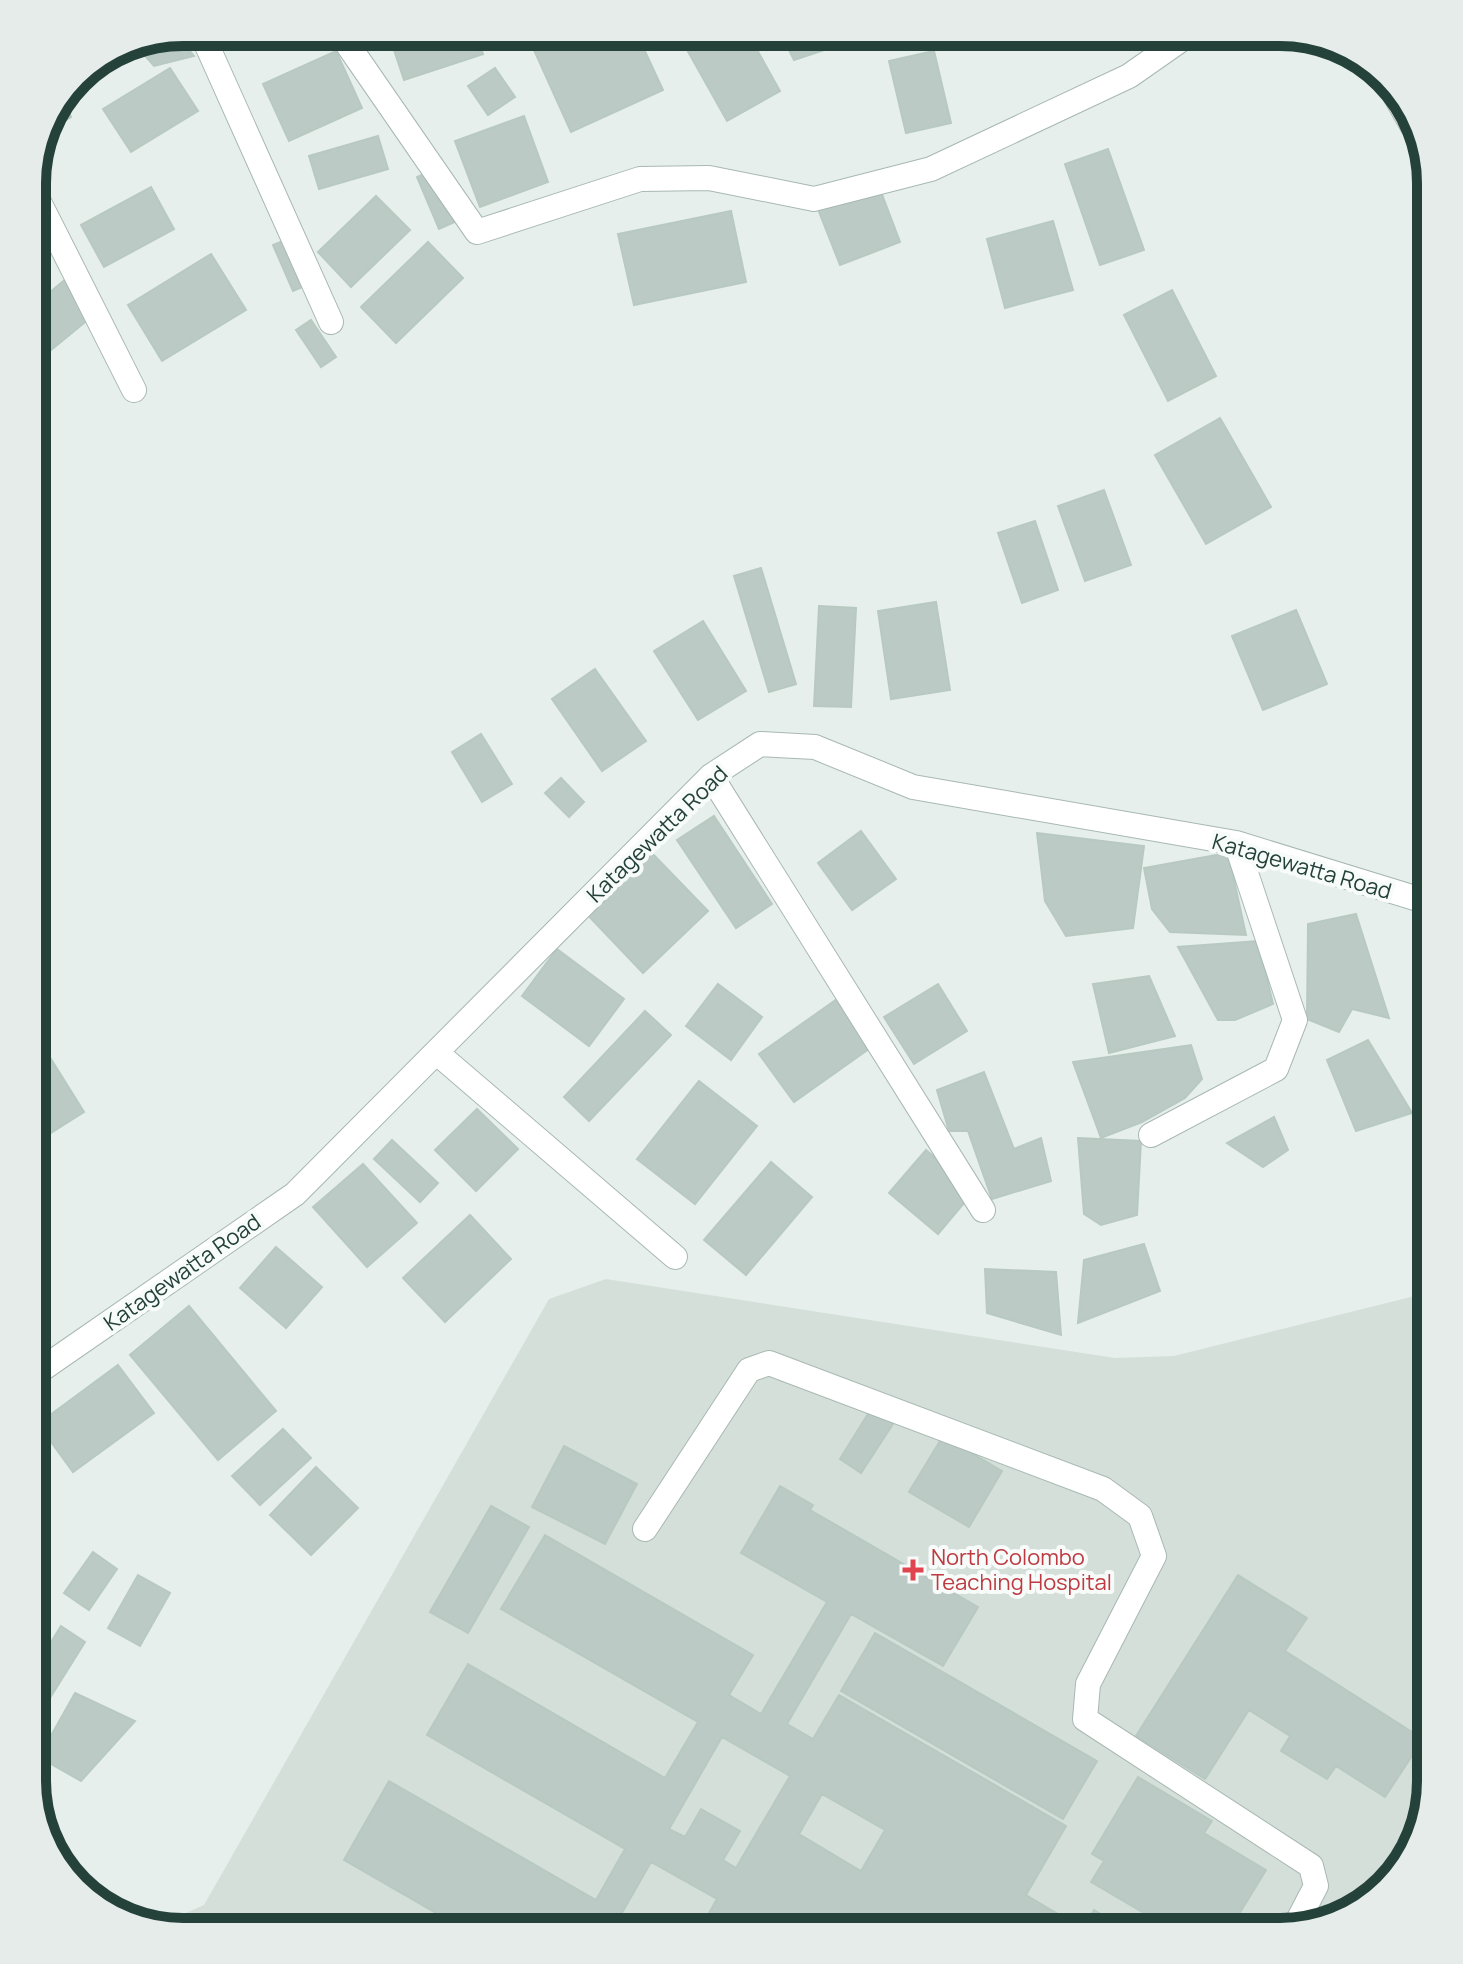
<svg xmlns="http://www.w3.org/2000/svg" width="1463" height="1964" font-family="Manrope,sans-serif">
  <style>
    .built { fill: #d4dfda }
    .building { fill: #bbcac4; stroke: #b8c9c2; stroke-width: 2; fill-rule: evenodd }
    .lines { fill: none; stroke-linecap: round; stroke-linejoin: round }
    .minor-casing { stroke: #a8b8b2; stroke-width: 26 }
    .minor { stroke: #fff; stroke-width: 24 }
    .health-dot { fill: #e0444e; stroke: #f7fbf9; stroke-width: 3 }
    .labels { text-anchor: middle; dominant-baseline: central; stroke-width: 8; stroke-linejoin: round; paint-order: stroke }
    .street-label { font-size: 22px; fill: #24423a; stroke: #f7fbf9 }
    .health-label { font-size: 22px; fill: #be3a42; stroke: #f7fbf9; text-anchor: start }
    .rim { fill: none; stroke: #24423a; stroke-width: 10 }
  </style>
  <rect width="100%" height="100%" fill="#e6efeb"/>
  <path class="built" d="M 606,1279 L 1115,1358 L 1174,1356 L 1431,1292 L 1431,1781 L 1411,1856 L 1363,1907 L 1280,1932 L 183,1932 L 108,1912 L 82,1887 L 159,1925 L 204,1905 L 549,1299 Z"/>
  <path class="building" d="M 408,32 L 475,32 L 483,54 L 404,80 L 390,38 Z
    M 573,32 L 636,32 L 663,90 L 571,132 L 534,50 Z
    M 715,32 L 747,32 L 780,91 L 727,121 L 686,48 Z
    M 780,32 L 855,32 L 857,39 L 794,60 Z
    M 898,32 L 941,32 L 901,43 Z
    M 176,35 L 194,56 L 154,66 L 139,49 Z
    M 336,51 L 362,108 L 289,141 L 263,84 Z
    M 934,51 L 951,123 L 906,133 L 889,61 Z
    M 170,68 L 198,111 L 131,152 L 103,109 Z
    M 495,68 L 515,97 L 488,115 L 468,86 Z
    M 62,97 L 71,117 L 43,133 L 47,117 Z
    M 524,116 L 548,182 L 480,207 L 455,141 Z
    M 378,136 L 388,169 L 319,189 L 309,156 Z
    M 1108,149 L 1144,250 L 1100,265 L 1065,164 Z
    M 443,166 L 466,217 L 439,229 L 417,177 Z
    M 875,176 L 900,242 L 840,265 L 814,199 Z
    M 151,187 L 174,229 L 104,267 L 81,225 Z
    M 376,196 L 410,230 L 351,287 L 318,252 Z
    M 731,211 L 746,282 L 634,305 L 618,234 Z
    M 32,213 L 49,231 L 32,246 Z
    M 1053,221 L 1073,290 L 1005,308 L 987,239 Z
    M 300,234 L 319,280 L 293,291 L 273,245 Z
    M 428,242 L 463,278 L 396,343 L 361,307 Z
    M 211,254 L 246,310 L 162,361 L 128,305 Z
    M 72,274 L 101,309 L 46,354 L 32,337 L 32,307 Z
    M 1172,290 L 1216,376 L 1168,401 L 1124,315 Z
    M 311,320 L 336,357 L 321,367 L 296,330 Z
    M 1220,418 L 1271,507 L 1206,544 L 1155,455 Z
    M 1104,490 L 1131,565 L 1085,581 L 1058,506 Z
    M 1035,521 L 1058,590 L 1022,603 L 998,533 Z
    M 761,568 L 796,684 L 769,692 L 734,576 Z
    M 936,602 L 950,690 L 891,699 L 878,611 Z
    M 819,606 L 856,608 L 851,707 L 814,706 Z
    M 1296,610 L 1327,684 L 1263,710 L 1232,636 Z
    M 703,621 L 746,691 L 698,720 L 654,651 Z
    M 595,669 L 646,741 L 602,771 L 552,699 Z
    M 481,734 L 512,784 L 482,802 L 452,752 Z
    M 561,778 L 584,802 L 569,817 L 545,793 Z
    M 714,816 L 772,904 L 736,928 L 677,840 Z
    M 861,831 L 896,879 L 852,910 L 818,863 Z
    M 1037,833 L 1144,846 L 1133,928 L 1066,936 L 1045,901 Z
    M 647,848 L 708,911 L 643,973 L 582,909 Z
    M 1228,853 L 1246,935 L 1170,932 L 1152,909 L 1144,868 Z
    M 1356,914 L 1389,1018 L 1352,1009 L 1339,1032 L 1307,1019 L 1308,924 Z
    M 1258,941 L 1273,1004 L 1235,1020 L 1218,1020 L 1178,947 Z
    M 557,949 L 624,999 L 589,1046 L 522,996 Z
    M 1149,976 L 1175,1036 L 1109,1053 L 1093,984 Z
    M 718,984 L 762,1017 L 731,1060 L 686,1026 Z
    M 938,984 L 967,1031 L 914,1064 L 884,1017 Z
    M 840,997 L 873,1046 L 794,1102 L 759,1054 Z
    M 645,1011 L 671,1035 L 589,1121 L 564,1097 Z
    M 1368,1040 L 1412,1113 L 1356,1131 L 1327,1060 Z
    M 1191,1045 L 1202,1079 L 1185,1098 L 1142,1122 L 1101,1138 L 1073,1062 Z
    M 51,1059 L 84,1112 L 32,1145 L 32,1071 Z
    M 984,1072 L 1014,1149 L 1041,1138 L 1051,1181 L 992,1199 L 968,1131 L 949,1131 L 937,1090 Z
    M 699,1081 L 757,1126 L 695,1204 L 637,1159 Z
    M 477,1109 L 518,1149 L 476,1191 L 435,1150 Z
    M 1274,1117 L 1288,1150 L 1263,1167 L 1227,1143 Z
    M 1078,1138 L 1141,1141 L 1137,1215 L 1101,1225 L 1084,1214 Z
    M 392,1140 L 438,1183 L 420,1202 L 374,1159 Z
    M 926,1150 L 974,1191 L 938,1234 L 889,1193 Z
    M 771,1162 L 812,1197 L 746,1275 L 704,1240 Z
    M 363,1164 L 417,1223 L 367,1267 L 313,1207 Z
    M 470,1215 L 511,1259 L 445,1322 L 403,1278 Z
    M 1144,1244 L 1160,1291 L 1078,1323 L 1084,1260 Z
    M 276,1247 L 322,1287 L 286,1328 L 240,1288 Z
    M 985,1269 L 1056,1272 L 1061,1335 L 987,1313 Z
    M 189,1306 L 276,1411 L 218,1460 L 130,1355 Z
    M 118,1365 L 154,1413 L 73,1472 L 38,1424 Z
    M 879,1396 L 902,1410 L 861,1473 L 840,1459 Z
    M 283,1429 L 311,1458 L 260,1505 L 232,1476 Z
    M 943,1436 L 1002,1471 L 969,1527 L 909,1492 Z
    M 564,1446 L 637,1484 L 605,1544 L 532,1507 Z
    M 316,1467 L 358,1508 L 311,1555 L 270,1515 Z
    M 780,1486 L 813,1505 L 810,1510 L 978,1607 L 943,1666 L 851,1614 L 787,1724 L 813,1739 L 839,1695 L 1066,1826 L 1026,1895 L 1058,1914 L 1048,1932 L 765,1932 L 742,1920 L 735,1932 L 698,1932 L 717,1899 L 651,1862 L 611,1932 L 469,1932 L 344,1860 L 389,1781 L 596,1900 L 625,1849 L 427,1735 L 468,1664 L 665,1778 L 698,1722 L 501,1609 L 545,1535 L 753,1655 L 729,1695 L 761,1714 L 827,1602 L 741,1553 ZM 722,1737 L 790,1776 L 736,1868 L 723,1860 L 740,1831 L 701,1809 L 685,1837 L 669,1829 ZM 822,1794 L 885,1830 L 861,1871 L 799,1834 Z
    M 491,1506 L 529,1527 L 468,1633 L 430,1612 Z
    M 93,1552 L 117,1569 L 89,1610 L 64,1593 Z
    M 138,1575 L 170,1593 L 140,1646 L 108,1628 Z
    M 1238,1575 L 1307,1618 L 1285,1651 L 1423,1739 L 1385,1797 L 1336,1766 L 1327,1779 L 1281,1751 L 1290,1736 L 1249,1710 L 1205,1779 L 1136,1736 Z
    M 61,1626 L 85,1642 L 50,1698 L 32,1687 L 32,1673 Z
    M 875,1633 L 1097,1761 L 1063,1819 L 841,1691 Z
    M 75,1693 L 135,1721 L 81,1781 L 39,1757 Z
    M 1138,1777 L 1212,1821 L 1204,1833 L 1266,1870 L 1228,1932 L 1139,1932 L 1149,1916 L 1091,1882 L 1104,1861 L 1092,1854 Z
    M 1094,1910 L 1130,1932 L 1081,1932 Z
    M 305,1920 L 326,1932 L 297,1932 Z"/>
  <g class="lines">
    <defs>
      <path id="minor" d="M 201,32 L 331,322
        M 339,32 L 477,232 L 640,179 L 709,178 L 814,199 L 931,169 L 1129,76 L 1192,32
        M 1388,83 L 1416,132
        M 32,188 L 134,390
        M 711,776 L 983,1210
        M 437,1053 L 675,1257
        M 1151,1135 L 1276,1069 L 1295,1020 L 1236,843
        M 32,1376 L 295,1194 L 711,776 L 760,744 L 815,747 L 913,787 L 1236,843 L 1431,903
        M 645,1529 L 749,1370 L 769,1363 L 1103,1489 L 1140,1516 L 1154,1556 L 1088,1684 L 1085,1719 L 1311,1866 L 1316,1886 L 1294,1928"/>
    </defs>
    <use href="#minor" class="minor-casing"/>
    <use href="#minor" class="minor"/>
  </g>
  <path class="health-dot" d="M909 1558h8v8h8v8h-8v8h-8v-8h-8v-8h8z"/>
  <g class="labels">
    <g class="street-label">
      <text transform="translate(657 834) rotate(-44)">Katagewatta Road</text>
      <text transform="translate(1302 866) rotate(16)">Katagewatta Road</text>
      <text transform="translate(182 1272) rotate(-35)">Katagewatta Road</text>
    </g>
    <g class="health-label">
      <text x="931" y="1557">North Colombo<tspan x="931" dy="25">Teaching Hospital</tspan></text>
    </g>
  </g>
  <path d="M0 0H1463V1964H0ZM183 46H1280A137 137 0 0 1 1417 183V1781A137 137 0 0 1 1280 1918H183A137 137 0 0 1 46 1781V183A137 137 0 0 1 183 46Z" fill="#e6ecea" fill-rule="evenodd"/>
  <path class="rim" d="M183 46H1280A137 137 0 0 1 1417 183V1781A137 137 0 0 1 1280 1918H183A137 137 0 0 1 46 1781V183A137 137 0 0 1 183 46Z"/>
</svg>
